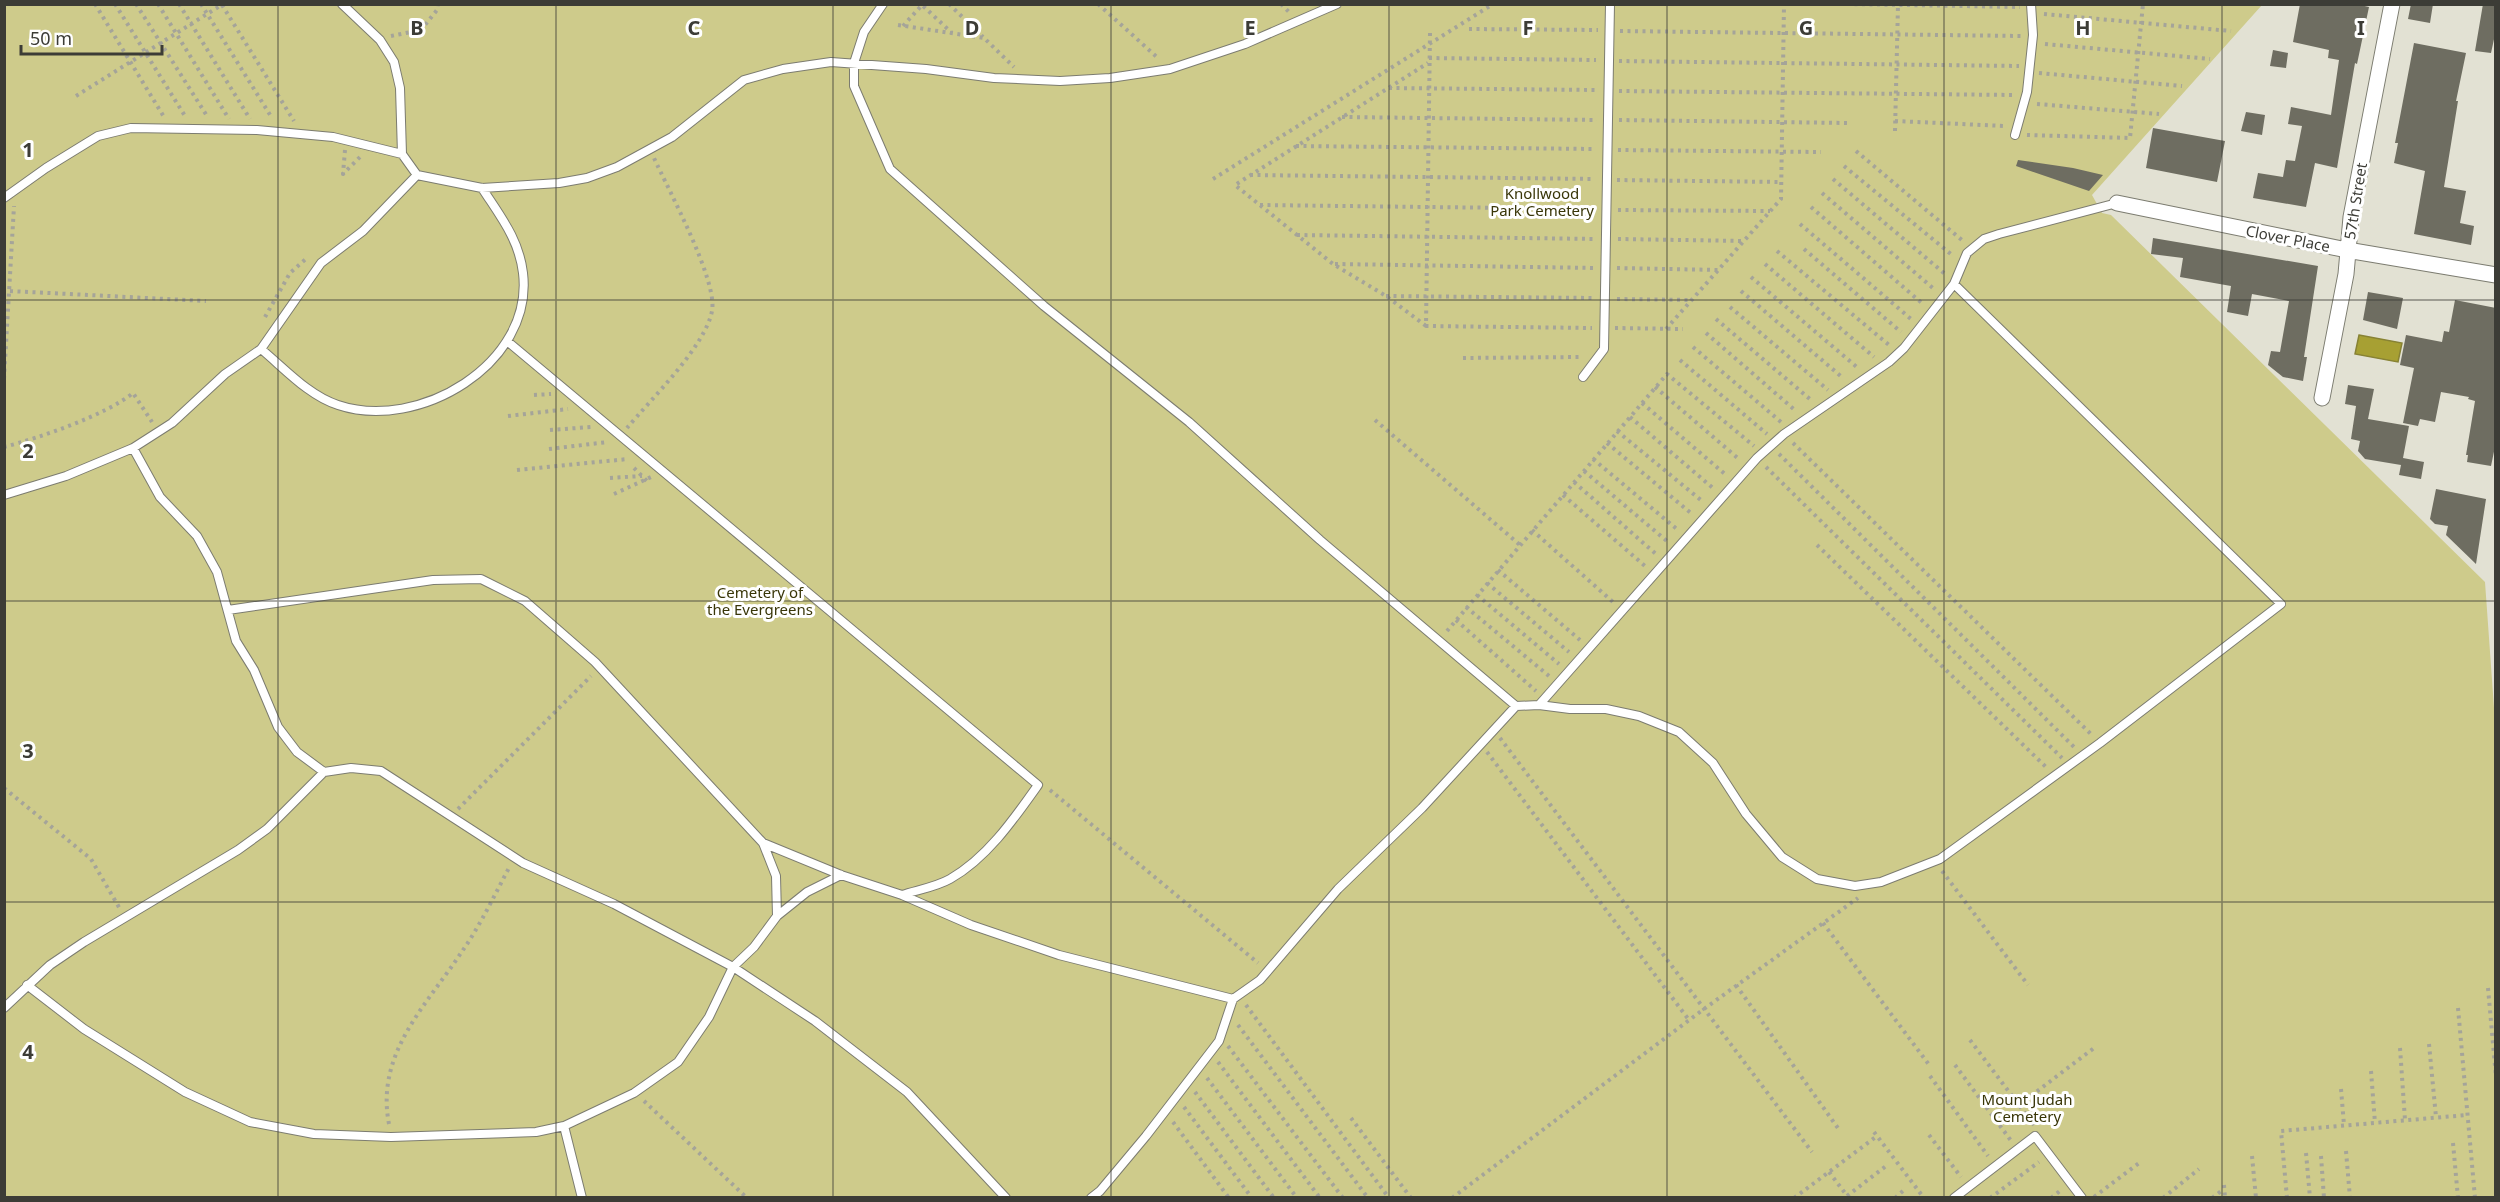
<svg xmlns="http://www.w3.org/2000/svg" width="2500" height="1202" font-family="'Noto Sans',sans-serif">
  <style>
    .green { fill: #cecb8b }
    .water { fill: #a7a033; stroke: #878234; stroke-width: 1.5 }
    .building { fill: #6e6d61 }
    .lines { fill: none; stroke-linecap: round; stroke-linejoin: round }
    .service-casing { stroke: #7c7c70; stroke-width: 10 }
    .minor-casing { stroke: #7c7c70; stroke-width: 17 }
    .path { stroke: #a5a499; stroke-width: 4; stroke-dasharray: 3 4.5; stroke-linecap: butt }
    .service { stroke: #fff; stroke-width: 8 }
    .minor { stroke: #fff; stroke-width: 15 }
    .grid { fill: none; stroke: #3c3c36; stroke-width: 1.5; stroke-opacity: 0.55 }
    .labels { text-anchor: middle; dominant-baseline: central; stroke-width: 6; stroke-linejoin: round; paint-order: stroke }
    .park-label { font-size: 15px; fill: #393608; stroke: #fff }
    .street-label { font-size: 15px; fill: #3c3c36; stroke: #fff }
    .grid-label { font-size: 20px; text-anchor: middle; font-weight: bold; fill: #3c3c36; stroke: #fff; stroke-width: 6; stroke-linejoin: round; paint-order: stroke }
  </style>
  <rect width="100%" height="100%" fill="#e2e1d3"/>
  <path class="green" d="M 5,5 L 2262,5 L 2092,195 L 2102,213 L 2111,215 L 2485,582 L 2496,736 L 2495,1197 L 5,1198 Z"/>
  <path class="water" d="M 2359,335 L 2402,343 L 2398,362 L 2355,354 Z"/>
  <path class="building" d="M 2300,4 L 2356,4 L 2369,7 L 2357,64 L 2355,63 L 2337,168 L 2315,163 L 2306,207 L 2253,198 L 2258,173 L 2283,177 L 2286,160 L 2295,161 L 2302,126 L 2288,124 L 2291,107 L 2331,115 L 2339,60 L 2328,58 L 2329,50 L 2293,42 Z
    M 2411,4 L 2433,4 L 2430,23 L 2408,19 Z
    M 2483,4 L 2496,4 L 2496,30 L 2491,53 L 2475,51 Z
    M 2414,43 L 2466,53 L 2456,101 L 2458,101 L 2444,187 L 2466,191 L 2460,223 L 2474,226 L 2471,245 L 2414,234 L 2425,171 L 2394,163 L 2398,143 L 2395,143 Z
    M 2273,50 L 2288,53 L 2286,68 L 2270,66 Z
    M 2246,112 L 2265,115 L 2262,135 L 2241,131 Z
    M 2153,128 L 2225,141 L 2217,182 L 2146,168 Z
    M 2018,160 L 2073,168 L 2103,175 L 2089,191 L 2016,166 Z
    M 2153,238 L 2318,266 L 2304,357 L 2307,357 L 2303,381 L 2283,377 L 2268,365 L 2271,351 L 2280,352 L 2289,301 L 2252,294 L 2248,316 L 2227,312 L 2231,286 L 2180,277 L 2183,258 L 2151,254 Z
    M 2368,292 L 2403,298 L 2397,329 L 2363,320 Z
    M 2455,300 L 2496,308 L 2496,442 L 2491,466 L 2467,462 L 2468,455 L 2466,455 L 2475,401 L 2468,399 L 2469,397 L 2441,392 L 2435,422 L 2420,419 L 2418,426 L 2403,423 L 2414,368 L 2400,365 L 2406,335 L 2442,342 L 2444,331 L 2449,332 Z
    M 2348,385 L 2374,389 L 2368,419 L 2409,426 L 2403,458 L 2424,462 L 2421,479 L 2399,475 L 2401,465 L 2365,459 L 2358,451 L 2360,441 L 2351,439 L 2356,406 L 2345,404 Z
    M 2436,489 L 2486,499 L 2476,564 L 2446,535 L 2448,526 L 2435,524 L 2430,519 Z"/>
  <g class="lines">
    <defs>
      <path id="service" d="M 342,4 L 380,40 L 394,62 L 400,88 L 402,154 L 417,175
        M 883,4 L 864,32 L 854,63 L 854,86 L 890,169 L 1044,306 L 1189,422 L 1320,540 L 1516,706 L 1539,705 L 1570,709 L 1606,709 L 1639,716 L 1679,732 L 1713,763 L 1746,814 L 1782,857 L 1817,879 L 1855,886 L 1881,882 L 1940,859 L 2100,743 L 2281,604 L 1954,284
        M 2015,135 L 2027,92 L 2033,35 L 2031,4
        M 4,198 L 46,168 L 98,136 L 131,128 L 257,130 L 333,137 L 402,154
        M 507,341 L 1038,785 C 1014,819 987,858 950,879 C 936,887 917,890 902,895
        M 261,349 C 284,368 309,396 338,405 C 418,432 534,364 523,273 C 519,239 500,216 482,188
        M 1583,377 L 1604,349 L 1610,4
        M 133,448 L 160,497 L 197,536 L 217,572 L 236,641 L 254,670 L 278,727 L 297,752 L 324,772
        M 4,495 L 66,476 L 133,448 L 172,423 L 225,374 L 261,349 L 321,263 L 363,231 L 417,175 L 482,188 L 559,183 L 587,178 L 617,167 L 672,137 L 744,80 L 783,69 L 831,62 L 926,69 L 994,78 L 1060,81 L 1110,78 L 1170,69 L 1245,44 L 1337,4
        M 1539,705 L 1757,458 L 1784,434 L 1889,362 L 1904,348 L 1954,284 L 1967,253 L 1984,239 L 1999,234 L 2117,203
        M 763,843 L 841,875 L 902,895 L 971,925 L 1059,955 L 1233,999
        M 777,916 L 807,892 L 841,875
        M 27,985 L 84,1029 L 185,1092 L 250,1122 L 314,1134 L 391,1137 L 536,1132 L 564,1126 L 634,1093 L 678,1062 L 709,1017 L 733,967 L 754,947 L 777,916 L 776,876 L 763,843 L 595,662 L 525,601 L 481,579 L 433,580 L 228,610
        M 4,1008 L 50,965 L 84,942 L 238,850 L 267,829 L 324,772 L 351,768 L 381,771 L 523,863 L 614,904 L 733,967 L 815,1021 L 907,1092 L 1006,1198
        M 564,1126 L 582,1198
        M 1091,1198 L 1100,1191 L 1146,1136 L 1219,1041 L 1233,999 L 1260,980 L 1338,889 L 1422,808 L 1516,706
        M 1954,1198 L 2035,1136 L 2082,1198"/>
      <path id="minor" d="M 2117,203 L 2347,250 L 2496,275
        M 2322,398 L 2346,274 L 2351,217 L 2392,4"/>
    </defs>
    <use href="#service" class="service-casing"/>
    <use href="#minor" class="minor-casing"/>
    <path class="path" d="M 95,4 L 164,117
      M 115,4 L 185,116
      M 136,4 L 207,116
      M 158,4 L 229,119
      M 179,4 L 250,119
      M 201,4 L 272,118
      M 949,4 L 983,37
      M 1098,4 L 1158,58
      M 1281,4 L 1289,12
      M 1847,4 L 2020,7
      M 222,5 L 294,121
      M 2044,14 L 2231,31
      M 898,25 L 984,38 L 1014,67
      M 903,26 L 922,5 L 952,33
      M 1469,29 L 1598,30
      M 1620,31 L 2021,36
      M 1430,33 L 1426,326 L 1592,328
      M 391,36 L 421,30 L 437,10 L 438,4
      M 2045,44 L 2210,59
      M 1429,58 L 1596,60
      M 1619,61 L 2019,66
      M 2039,73 L 2182,86
      M 1389,88 L 1597,90
      M 1619,91 L 2014,95
      M 76,96 L 223,4
      M 2037,104 L 2159,114
      M 1342,117 L 1597,120
      M 1619,120 L 1848,123
      M 1895,121 L 2005,126
      M 1895,131 L 1898,5
      M 2027,135 L 2130,138 L 2143,4
      M 1296,146 L 1596,149
      M 345,150 L 343,174 L 361,156
      M 1618,150 L 1821,152
      M 1856,151 L 1963,241
      M 1844,166 L 1952,255
      M 1250,175 L 1595,179
      M 1213,179 L 1490,6
      M 1833,179 L 1945,274
      M 1617,180 L 1781,182
      M 1822,193 L 1934,289
      M 1260,205 L 1596,209
      M 1811,207 L 1924,305
      M 1618,210 L 1770,211
      M 1800,224 L 1911,319
      M 1297,235 L 1596,239
      M 1618,239 L 1744,241
      M 1804,249 L 1901,332
      M 1777,251 L 1889,345
      M 1335,264 L 1595,268
      M 1765,264 L 1874,357
      M 1617,268 L 1719,270
      M 1751,277 L 1858,368
      M 10,291 L 206,301
      M 1741,291 L 1843,378
      M 1386,296 L 1595,298
      M 1617,299 L 1692,300
      M 1730,307 L 1828,390
      M 265,317 L 290,273 L 307,258
      M 1716,319 L 1811,400
      M 1426,326 L 1386,296 L 1333,264 L 1235,185 L 1428,63
      M 1615,328 L 1683,329
      M 1666,329 L 1781,199 L 1784,4
      M 1706,333 L 1796,411
      M 1693,347 L 1781,422
      M 1463,358 L 1582,357
      M 1680,360 L 1767,434
      M 4,379 L 14,206
      M 1655,387 L 1740,460
      M 534,395 L 551,394
      M 1642,403 L 1726,475
      M 508,416 L 568,409
      M 1630,417 L 1714,489
      M 1375,420 L 1520,545
      M 627,428 C 651,399 705,347 712,311 C 718,281 668,189 654,158
      M 550,430 L 591,427
      M 1617,431 L 1702,501
      M 1607,443 L 1692,514
      M 1793,443 L 2093,736
      M 4,447 C 39,438 106,415 133,393 L 152,422
      M 549,449 L 608,442
      M 1779,454 L 2074,747
      M 1593,459 L 1678,530
      M 1766,467 L 2062,758
      M 634,468 L 647,481
      M 517,470 L 628,459
      M 1584,471 L 1668,542
      M 610,478 L 642,476
      M 1574,482 L 1657,555
      M 614,494 L 651,477
      M 1563,495 L 1645,566
      M 1532,530 L 1613,602
      M 1817,545 L 2046,767
      M 1498,570 L 1580,640
      M 1487,583 L 1569,652
      M 1477,595 L 1559,664
      M 1466,607 L 1549,676
      M 1456,620 L 1536,691
      M 1447,631 L 1667,374 L 1754,446
      M 1500,738 L 1812,1152
      M 1487,752 L 1689,1020
      M 4,788 L 91,859 L 120,909
      M 1050,790 L 1258,963
      M 458,809 L 591,676
      M 1942,871 L 2028,985
      M 1823,923 L 1930,1066
      M 1736,985 L 1840,1131
      M 2488,988 L 2496,1077
      M 1246,1005 L 1389,1198
      M 2458,1008 L 2475,1198
      M 1238,1025 L 1368,1198
      M 1970,1040 L 2034,1125
      M 2429,1044 L 2436,1117
      M 1228,1046 L 1343,1198
      M 2400,1048 L 2405,1120
      M 1218,1062 L 1320,1198
      M 1955,1065 L 2012,1142
      M 2371,1071 L 2375,1123
      M 1930,1076 L 1988,1156
      M 1207,1078 L 1297,1198
      M 2341,1089 L 2344,1125
      M 1195,1092 L 1274,1198
      M 644,1101 L 747,1198
      M 2019,1105 L 2094,1048
      M 1184,1107 L 1252,1198
      M 1351,1118 L 1411,1198
      M 1173,1122 L 1229,1198
      M 389,1124 C 375,1053 427,1005 463,950 C 481,924 495,894 510,866
      M 1874,1132 L 1924,1198
      M 1929,1135 L 1961,1177
      M 2453,1143 L 2458,1198
      M 2346,1151 L 2350,1198
      M 2306,1153 L 2310,1198
      M 2252,1156 L 2256,1198
      M 2321,1156 L 2324,1198
      M 1829,1172 L 1848,1197
      M 2224,1185 L 2225,1198
      M 1847,1196 L 1886,1166
      M 2094,1197 L 2139,1163
      M 1452,1198 L 1704,1009 L 1858,898
      M 1794,1198 L 1877,1136
      M 1895,1198 L 1903,1191
      M 1990,1198 L 2039,1162
      M 2051,1198 L 2061,1190
      M 2163,1198 L 2199,1169
      M 2212,1198 L 2224,1189
      M 2287,1198 L 2281,1131 L 2467,1115"/>
    <use href="#service" class="service"/>
    <use href="#minor" class="minor"/>
  </g>
  <path class="grid" d="M 278,4 L 278,1198M 556,4 L 556,1198M 833,4 L 833,1198M 1111,4 L 1111,1198M 1389,4 L 1389,1198M 1667,4 L 1667,1198M 1944,4 L 1944,1198M 2222,4 L 2222,1198M 4,300 L 2496,300M 4,601 L 2496,601M 4,902 L 2496,902"/>
  <g class="labels">
    <g class="park-label">
      <text x="1542" y="193">Knollwood<tspan x="1542" dy="17">Park Cemetery</tspan></text>
      <text x="760" y="592">Cemetery of<tspan x="760" dy="17">the Evergreens</tspan></text>
      <text x="2027" y="1099">Mount Judah<tspan x="2027" dy="17">Cemetery</tspan></text>
    </g>
    <g class="street-label">
      <text transform="translate(2355 201) rotate(-81)">57th Street</text>
      <text transform="translate(2288 238) rotate(11)">Clover Place</text>
    </g>
  </g>
  <g class="grid-label">
    <text x="417" y="35">B</text>
    <text x="694" y="35">C</text>
    <text x="972" y="35">D</text>
    <text x="1250" y="35">E</text>
    <text x="1528" y="35">F</text>
    <text x="1806" y="35">G</text>
    <text x="2083" y="35">H</text>
    <text x="2361" y="35">I</text>
    <text x="28" y="157">1</text>
    <text x="28" y="458">2</text>
    <text x="28" y="758">3</text>
    <text x="28" y="1059">4</text>
  </g>
  <rect width="2500" height="1202" fill="none" stroke="#3c3c36" stroke-width="12"/>
  <path d="M21 45v9h141v-9" fill="none" stroke="#3c3c36" stroke-width="3"/>
  <text x="30" y="45" font-size="18" fill="#3c3c36" stroke="#ffffff" stroke-width="4.5" paint-order="stroke">50 m</text>
</svg>
